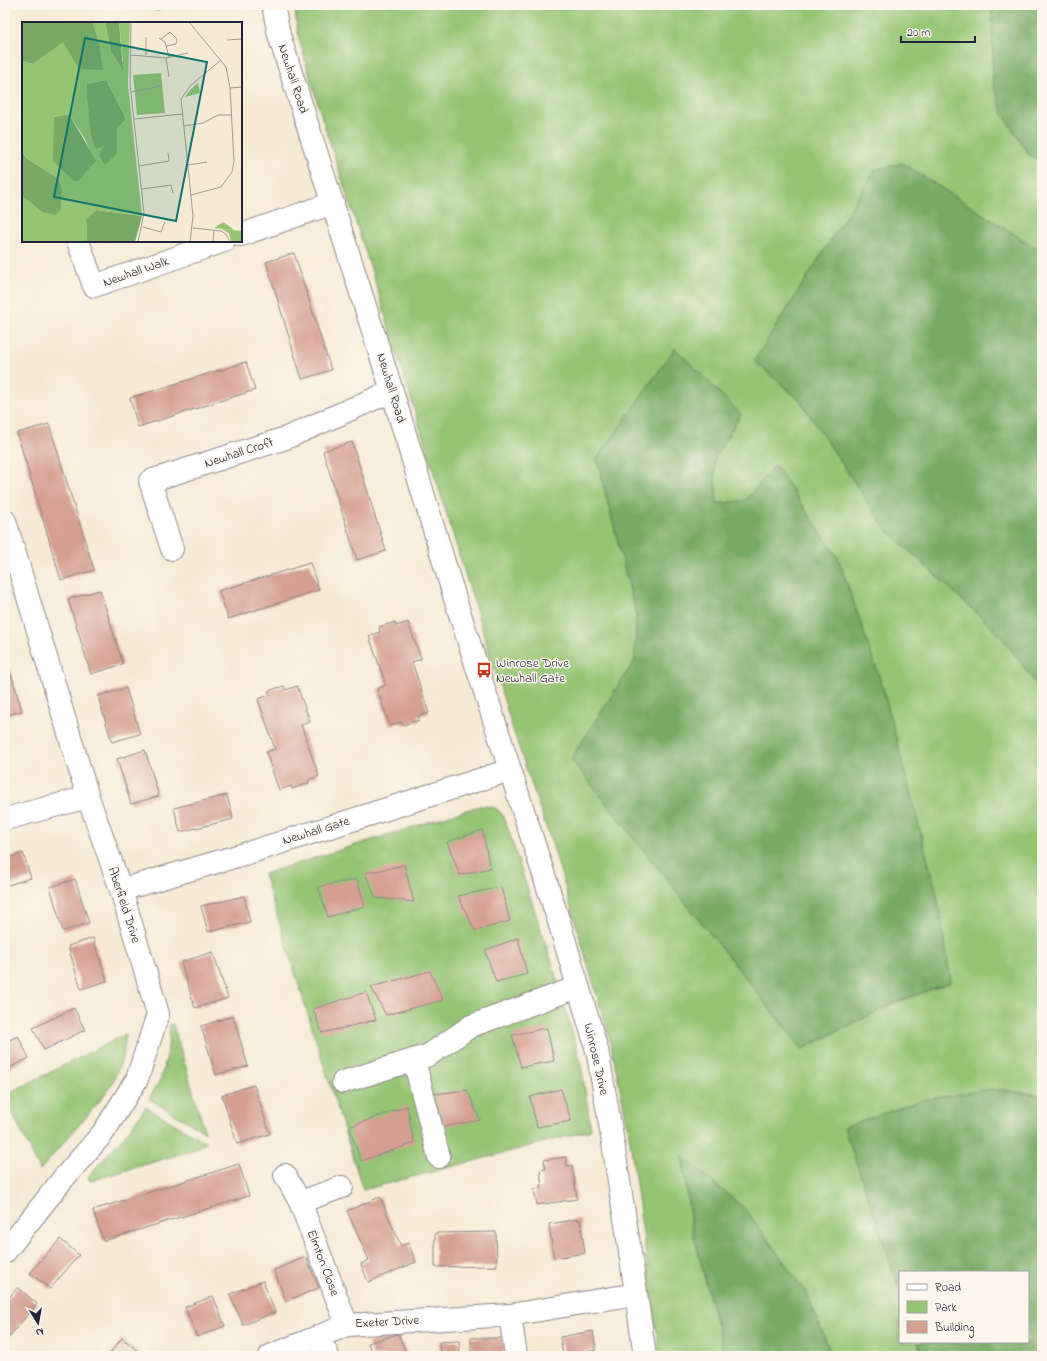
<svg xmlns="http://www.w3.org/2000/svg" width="1047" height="1361" font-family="'Indie Flower',sans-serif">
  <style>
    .green { fill: #95c473; stroke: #5c7357; fill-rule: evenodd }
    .forest { fill: #78aa65; stroke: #4d6650 }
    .building { fill: #d59f92 }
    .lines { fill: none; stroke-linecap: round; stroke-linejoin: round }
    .minor-casing { stroke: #8c8688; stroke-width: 24 }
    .tertiary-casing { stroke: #8c8688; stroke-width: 24 }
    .minor { stroke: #fff; stroke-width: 22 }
    .tertiary { stroke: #fff; stroke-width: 22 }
    .labels { text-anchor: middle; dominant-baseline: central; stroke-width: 3; stroke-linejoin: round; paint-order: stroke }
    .street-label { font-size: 13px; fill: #22223b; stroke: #fbf7ec }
    .poi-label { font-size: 13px; fill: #22223b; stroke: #fbf7ec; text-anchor: start }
    .inset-road { fill: none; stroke: #a19a97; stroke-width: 1 }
    .view { fill: #0f766e; fill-opacity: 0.15; stroke: #0f766e; stroke-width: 2 }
    .inset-edge { fill: none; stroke: #22223b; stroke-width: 2 }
  </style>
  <rect width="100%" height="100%" fill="#fbf7ec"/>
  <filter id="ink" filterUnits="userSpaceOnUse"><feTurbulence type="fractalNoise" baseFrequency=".025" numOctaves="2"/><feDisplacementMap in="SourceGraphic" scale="8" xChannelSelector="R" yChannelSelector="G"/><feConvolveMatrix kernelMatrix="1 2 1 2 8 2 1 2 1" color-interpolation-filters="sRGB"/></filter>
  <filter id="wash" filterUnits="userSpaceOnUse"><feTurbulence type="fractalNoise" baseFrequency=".012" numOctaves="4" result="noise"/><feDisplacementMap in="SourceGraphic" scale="16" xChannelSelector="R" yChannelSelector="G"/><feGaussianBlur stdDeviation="0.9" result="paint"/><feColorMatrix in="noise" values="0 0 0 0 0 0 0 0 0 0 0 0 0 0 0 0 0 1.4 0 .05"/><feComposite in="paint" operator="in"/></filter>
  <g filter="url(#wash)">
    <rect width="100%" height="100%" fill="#f6ead5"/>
    <path class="green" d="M 294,5 L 992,5 L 993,82 L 1003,114 L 1029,155 L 1042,160 L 1042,252 L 902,163 L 754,361 L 799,399 L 885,528 L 1002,637 L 1042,692 L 1042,1095 L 990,1089 L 845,1127 L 900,1291 L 900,1342 L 917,1342 L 924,1356 L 832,1356 L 807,1294 L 746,1210 L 682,1156 L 691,1224 L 725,1356 L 660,1356 L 628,1127 L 610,1040 L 555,853 L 515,736 L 372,272 L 322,118 L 299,39 ZM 741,414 L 714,459 L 717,504 L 746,500 L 775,465 L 838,558 L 882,685 L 937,895 L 951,982 L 892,1004 L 802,1049 L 571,759 L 635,660 L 636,614 L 597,459 Z
      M 479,806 C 491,806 497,806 504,817 L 553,966 L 581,1063 L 591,1130 L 363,1190 L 264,874 Z
      M 170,1024 L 173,1024 L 205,1132 L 149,1099 L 161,1078 L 167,1056 Z
      M 126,1034 L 123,1057 L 112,1084 L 98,1103 L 40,1170 L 5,1098 L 5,1095 Z
      M 146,1107 L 206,1142 L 194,1150 L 90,1181 L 88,1177 L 125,1135 Z"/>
    <path class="forest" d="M 992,5 L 1042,5 L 1042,160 L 1029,155 L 1003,114 L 993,82 Z
      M 902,163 L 1042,252 L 1042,692 L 1002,637 L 885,528 L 799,399 L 754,361 L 875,170 Z
      M 675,348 L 741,414 L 714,459 L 717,504 L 746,500 L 775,465 L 838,558 L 882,685 L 937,895 L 951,982 L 892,1004 L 802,1049 L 571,759 L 635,660 L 636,614 L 597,459 Z
      M 990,1089 L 1042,1095 L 1042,1356 L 924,1356 L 917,1342 L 1028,1342 L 1028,1272 L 900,1272 L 900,1291 L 844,1127 L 922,1100 Z
      M 682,1156 L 746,1210 L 807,1294 L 832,1356 L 725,1356 L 691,1224 Z"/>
    <g id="blocks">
      <path class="building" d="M 126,5 L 160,5 L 159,10 L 126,6 Z
        M 294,253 L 331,370 L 302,379 L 266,262 Z
        M 246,362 L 255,390 L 138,427 L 130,398 Z
        M 49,424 L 94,570 L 61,580 L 17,433 Z
        M 352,442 L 386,551 L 357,560 L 323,451 Z
        M 310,563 L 319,590 L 228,619 L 219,591 Z
        M 100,590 L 123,664 L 91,674 L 68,599 Z
        M 395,622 L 396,626 L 408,622 L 421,659 L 412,662 L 429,713 L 418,716 L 420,720 L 403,725 L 401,722 L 390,726 L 377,689 L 386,685 L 369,636 L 380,632 L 379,627 Z
        M 9,667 L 22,711 L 5,716 L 5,668 Z
        M 284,686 L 286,690 L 297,686 L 310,722 L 301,725 L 319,776 L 308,780 L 309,783 L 292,789 L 291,786 L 279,790 L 266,752 L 275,749 L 258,699 L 270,695 L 268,691 Z
        M 126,688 L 140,734 L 112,742 L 98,696 Z
        M 145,750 L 159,796 L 131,804 L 117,759 Z
        M 227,795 L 233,819 L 180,832 L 174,808 Z
        M 482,830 L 490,868 L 460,875 L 447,842 Z
        M 23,853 L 31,878 L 5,886 L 5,859 Z
        M 404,865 L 414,902 L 376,898 L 365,873 Z
        M 75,879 L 89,923 L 63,931 L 50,887 Z
        M 357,879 L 365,906 L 328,917 L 318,887 Z
        M 501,887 L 510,921 L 475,931 L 458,896 Z
        M 244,896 L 250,922 L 208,932 L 201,906 Z
        M 93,938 L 107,981 L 81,989 L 68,946 Z
        M 518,938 L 527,974 L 496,982 L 485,950 Z
        M 213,952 L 228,998 L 195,1008 L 181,962 Z
        M 430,971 L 443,1000 L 386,1015 L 371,987 Z
        M 366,992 L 376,1020 L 322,1033 L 313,1009 Z
        M 74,1008 L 85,1030 L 44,1050 L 33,1028 Z
        M 233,1016 L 248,1066 L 216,1075 L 201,1026 Z
        M 547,1028 L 554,1061 L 521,1067 L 512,1035 Z
        M 18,1036 L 29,1058 L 5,1070 L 5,1042 Z
        M 254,1085 L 270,1134 L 237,1144 L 222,1095 Z
        M 561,1089 L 571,1121 L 537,1127 L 530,1097 Z
        M 467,1090 L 480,1120 L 443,1127 L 434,1094 Z
        M 407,1106 L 414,1143 L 361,1161 L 349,1127 Z
        M 566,1157 L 567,1166 L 572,1165 L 577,1199 L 537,1205 L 534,1189 L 542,1188 L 540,1170 L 546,1169 L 544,1160 Z
        M 239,1164 L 249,1196 L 103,1241 L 93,1210 Z
        M 380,1197 L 401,1246 L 408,1243 L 416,1262 L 368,1282 L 361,1264 L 369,1260 L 347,1211 Z
        M 580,1219 L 585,1253 L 554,1258 L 549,1224 Z
        M 496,1232 L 497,1266 L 435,1267 L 435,1233 Z
        M 60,1239 L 79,1255 L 50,1289 L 30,1273 Z
        M 306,1257 L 319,1288 L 286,1301 L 274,1270 Z
        M 263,1281 L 275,1312 L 243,1325 L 230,1294 Z
        M 18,1287 L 37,1304 L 8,1338 L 5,1335 L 5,1302 Z
        M 213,1296 L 225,1326 L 197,1337 L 185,1307 Z
        M 593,1331 L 596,1350 L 563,1355 L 560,1337 Z
        M 398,1334 L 408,1356 L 373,1356 L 368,1343 Z
        M 122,1338 L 144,1356 L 108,1356 Z
        M 471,1338 L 504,1338 L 504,1356 L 471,1356 Z
        M 459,1341 L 460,1356 L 440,1356 L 439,1342 Z"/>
    </g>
  </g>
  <g filter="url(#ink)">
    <use href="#blocks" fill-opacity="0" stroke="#8c8688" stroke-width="1"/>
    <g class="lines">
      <defs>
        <path id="minor" d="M 241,235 L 333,203
          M 78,241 L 94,286 L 224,241
          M 5,521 L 88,797 L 121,890 L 158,1014 L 137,1079 L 103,1133 L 62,1180 L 5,1252
          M 172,549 L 150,481 L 286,438 L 392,391
          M 5,819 L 88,797
          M 121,890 L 251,852 L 510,770
          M 414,1060 L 439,1157
          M 343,1082 L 429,1055 L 471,1026 L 578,987
          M 285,1175 L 300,1202 L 347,1325
          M 300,1202 L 342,1187
          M 510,1315 L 516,1356
          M 319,1336 L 328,1356
          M 270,1356 L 347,1325 L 510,1315 L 636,1294"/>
        <path id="tertiary" d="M 273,5 L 279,35 L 392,391 L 456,602 L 559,922 L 597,1050 L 610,1124 L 629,1245 L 645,1356"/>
      </defs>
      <use href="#minor" class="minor-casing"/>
      <use href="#tertiary" class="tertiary-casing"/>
      <use href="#minor" class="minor"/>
      <use href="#tertiary" class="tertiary"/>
    </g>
  </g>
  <defs>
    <symbol id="bus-bare" viewBox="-9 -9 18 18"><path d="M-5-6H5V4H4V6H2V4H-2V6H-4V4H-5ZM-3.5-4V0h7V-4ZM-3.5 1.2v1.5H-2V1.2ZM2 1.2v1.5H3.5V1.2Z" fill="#c8321e" stroke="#fbf7ec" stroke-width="2.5" paint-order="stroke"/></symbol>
  </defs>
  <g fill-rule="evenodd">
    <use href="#bus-bare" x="473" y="659" width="22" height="22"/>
  </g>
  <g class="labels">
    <g class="street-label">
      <text transform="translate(293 79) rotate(72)">Newhall Road</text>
      <text transform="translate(136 272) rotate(-19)">Newhall Walk</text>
      <text transform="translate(391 388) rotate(73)">Newhall Road</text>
      <text transform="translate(239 453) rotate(-18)">Newhall Croft</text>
      <text transform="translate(316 831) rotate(-17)">Newhall Gate</text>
      <text transform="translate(124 905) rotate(72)">Aberfield Drive</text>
      <text transform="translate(596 1059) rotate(77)">Winrose Drive</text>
      <text transform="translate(323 1263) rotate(69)">Elmton Close</text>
      <text transform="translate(387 1322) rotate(-3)">Exeter Drive</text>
    </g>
    <g class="poi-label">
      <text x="496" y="663">Winrose Drive<tspan x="496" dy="15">Newhall Gate</tspan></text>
    </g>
  </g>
  <g transform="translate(22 22)">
    <rect width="220" height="220" fill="#f6ead5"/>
    <path d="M 71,0 L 83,0 L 89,29 L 101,40 L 97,0 L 108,0 L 106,63 L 120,194 L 74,188 L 64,197 L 65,220 L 0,220 L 0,174 L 20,190 L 39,188 L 40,167 L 37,157 L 4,136 L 0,129 L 0,39 L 11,42 L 41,19 L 77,21 ZM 84,58 L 104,97 L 95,107 L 95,131 L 81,129 L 82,124 L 78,123 L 65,62 ZM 47,92 L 63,117 L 70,134 L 32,95 ZM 139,51 L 143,91 L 115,93 L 111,53 ZM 176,61 L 178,71 L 163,75 L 168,68 ZM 201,200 L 203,201 L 212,208 L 192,206 ZM 199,207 L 220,209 L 220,220 L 209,220 L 207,211 Z" fill="#95c473" fill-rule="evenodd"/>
    <path d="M 0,0 L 71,0 L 77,21 L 81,48 L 57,47 L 41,20 L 11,42 L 0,39 ZM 83,0 L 97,0 L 101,48 L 89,29 ZM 84,58 L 104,97 L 95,107 L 95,131 L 83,143 L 77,133 L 82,124 L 74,127 L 69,114 L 65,73 L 65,62 ZM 47,92 L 74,139 L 56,159 L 52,159 L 31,139 L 32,95 ZM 0,129 L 4,136 L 37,157 L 40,167 L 39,188 L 33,193 L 20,190 L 0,174 ZM 74,188 L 120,194 L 113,220 L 65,220 L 64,197 Z" fill="#78aa65"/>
    <path class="inset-road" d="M 109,0 L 108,62 L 122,191 L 116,220M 167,0 L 204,45 L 208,66 L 212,139 L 210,150 L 199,165 L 169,173M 124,15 L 124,33M 137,16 L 143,20 L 147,35M 139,17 L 148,10 L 155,17 L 154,22 L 144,24M 205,18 L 220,17M 109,33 L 144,36 L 166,31M 144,36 L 147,55M 208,66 L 220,65M 109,70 L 139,64M 112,97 L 160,92M 162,104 L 181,101 L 196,93 L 209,93M 166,143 L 185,140M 117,144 L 147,139 L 146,131M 120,167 L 149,163 L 151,171M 121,205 L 139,210 L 143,200M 171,206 L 199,209 L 204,212 L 208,220M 168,220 L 171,194 L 159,77 L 168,64 L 199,38M 191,220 L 192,208"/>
    <path class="view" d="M 63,16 L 185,40 L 154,199 L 32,175 Z"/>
    <rect width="220" height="220" class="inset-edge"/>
  </g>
  <rect width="1047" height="1361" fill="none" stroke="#fbf7ec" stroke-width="20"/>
  <rect x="899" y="1271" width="130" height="72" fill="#fbf7ec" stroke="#a4a2a5"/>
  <rect x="907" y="1284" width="20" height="6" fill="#ffffff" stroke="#a4a2a5"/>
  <text x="935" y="1291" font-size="12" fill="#22223b">Road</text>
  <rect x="907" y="1301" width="20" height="12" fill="#95c473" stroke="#a4a2a5"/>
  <text x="935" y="1311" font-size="12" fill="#22223b">Park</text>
  <rect x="907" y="1321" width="20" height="12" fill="#d59f92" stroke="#a4a2a5"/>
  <text x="935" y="1331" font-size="12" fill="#22223b">Building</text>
  <g transform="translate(38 1323) rotate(169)" stroke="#fbf7ec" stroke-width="3" paint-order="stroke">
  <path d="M0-3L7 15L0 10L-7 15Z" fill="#22223b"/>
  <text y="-6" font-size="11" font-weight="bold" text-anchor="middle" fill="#22223b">N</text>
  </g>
  <path d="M901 36v6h74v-6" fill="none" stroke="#22223b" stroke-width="2"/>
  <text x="907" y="36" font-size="12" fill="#22223b" stroke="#fbf7ec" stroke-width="3" paint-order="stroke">20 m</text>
</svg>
